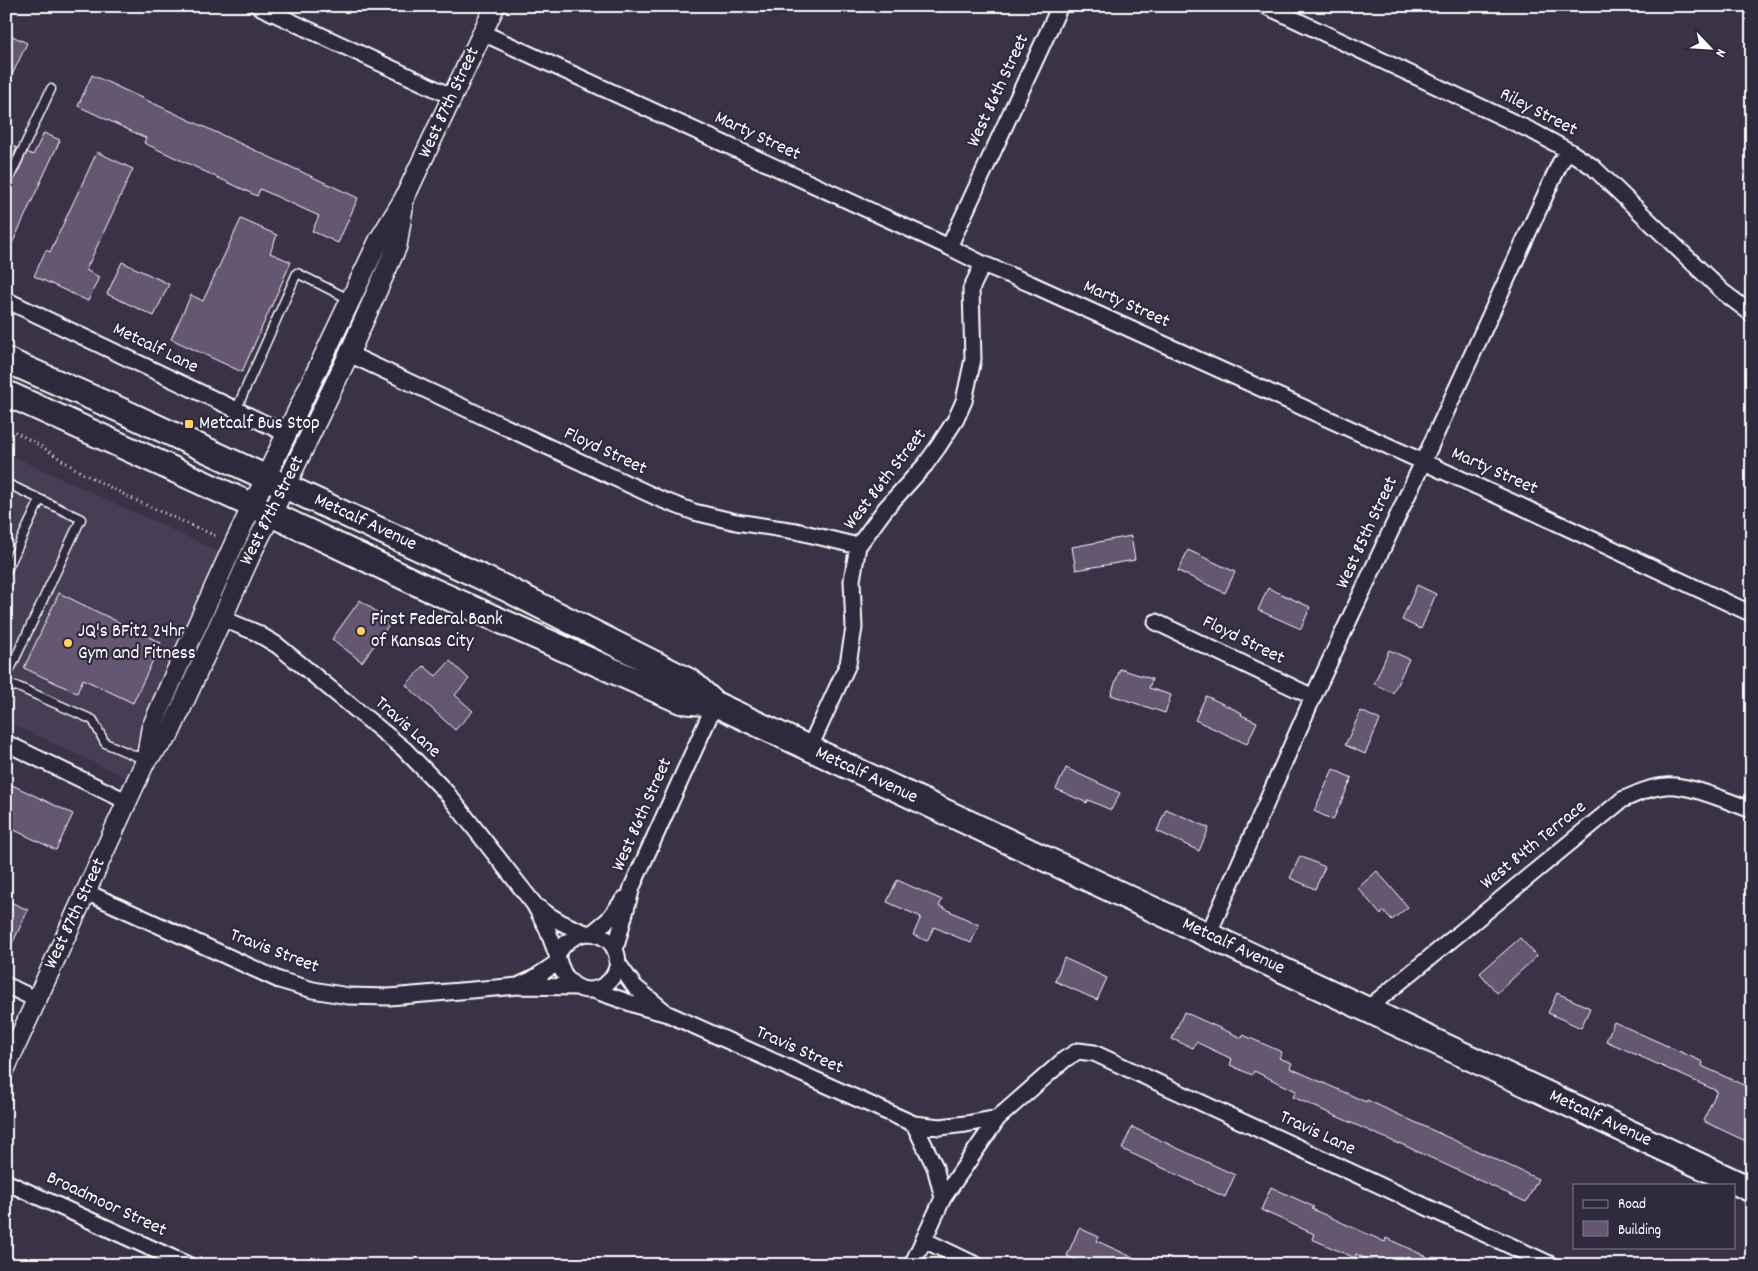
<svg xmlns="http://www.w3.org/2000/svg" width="1758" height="1271" font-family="Dekko,sans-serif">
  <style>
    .built { fill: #473e54 }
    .building { fill: #655671; stroke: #fff }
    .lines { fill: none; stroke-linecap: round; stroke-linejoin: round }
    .service-casing { stroke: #fff; stroke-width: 11 }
    .minor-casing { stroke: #fff; stroke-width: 19 }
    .tertiary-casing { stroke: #fff; stroke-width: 22 }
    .primary-casing { stroke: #fff; stroke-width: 28 }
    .path { stroke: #fff; stroke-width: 3; stroke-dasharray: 1 4; stroke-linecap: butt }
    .service { stroke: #2f2a3d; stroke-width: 8 }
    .minor { stroke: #2f2a3d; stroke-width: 15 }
    .tertiary { stroke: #2f2a3d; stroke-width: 19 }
    .primary { stroke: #2f2a3d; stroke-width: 24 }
    .poi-dot { fill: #ffd166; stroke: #2f2a3d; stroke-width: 2 }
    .labels { text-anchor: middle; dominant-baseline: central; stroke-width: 4.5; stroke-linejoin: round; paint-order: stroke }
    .street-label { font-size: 19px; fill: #fff; stroke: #2f2a3d }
    .poi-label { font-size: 19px; fill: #fff; stroke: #2f2a3d; text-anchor: start }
  </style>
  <rect width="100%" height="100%" fill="#3a3347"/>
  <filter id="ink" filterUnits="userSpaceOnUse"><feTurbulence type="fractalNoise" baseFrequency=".02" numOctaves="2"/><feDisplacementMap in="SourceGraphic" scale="10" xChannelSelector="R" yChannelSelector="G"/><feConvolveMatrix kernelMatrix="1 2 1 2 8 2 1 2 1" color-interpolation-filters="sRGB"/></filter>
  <g filter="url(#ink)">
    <path class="built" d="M 6,453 L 224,554 L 143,723 L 125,777 L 6,721 Z"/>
    <path class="building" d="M 6,33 L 27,43 L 6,88 Z
      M 92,75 L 358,198 L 338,243 L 312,231 L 319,216 L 260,189 L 257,196 L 144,143 L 146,138 L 78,106 Z
      M 44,133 L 60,140 L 6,257 L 6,191 L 11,187 L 27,152 L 33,155 Z
      M 6,143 L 17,148 L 6,171 Z
      M 97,152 L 133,169 L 86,270 L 99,277 L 88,301 L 34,276 L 46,250 L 50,252 Z
      M 241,219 L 277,235 L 270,253 L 291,262 L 242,372 L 171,339 L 191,295 L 203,301 Z
      M 122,262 L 169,284 L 154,316 L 107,294 Z
      M 1131,536 L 1135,560 L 1076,570 L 1072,547 Z
      M 1188,550 L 1235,572 L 1225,593 L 1178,571 Z
      M 1417,585 L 1436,594 L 1421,629 L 1402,620 Z
      M 1268,588 L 1310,607 L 1301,629 L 1258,610 Z
      M 59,593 L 161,643 L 133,703 L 83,679 L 77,693 L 24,668 Z
      M 360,600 L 391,622 L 362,662 L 332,639 Z
      M 1389,650 L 1409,659 L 1393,693 L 1374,684 Z
      M 450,661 L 469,679 L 455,695 L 473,711 L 455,730 L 406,685 L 424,666 L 436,676 Z
      M 1120,669 L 1152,679 L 1149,688 L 1171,695 L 1165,713 L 1111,695 Z
      M 1206,696 L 1242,713 L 1241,715 L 1257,722 L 1247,744 L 1195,720 Z
      M 1361,711 L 1380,720 L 1365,754 L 1345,745 Z
      M 1066,768 L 1120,793 L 1111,810 L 1088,800 L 1087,803 L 1056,789 Z
      M 1333,769 L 1352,778 L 1333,820 L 1314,811 Z
      M 6,782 L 73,814 L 56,850 L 6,826 Z
      M 1166,809 L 1209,828 L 1199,851 L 1157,831 Z
      M 1300,856 L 1325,867 L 1315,889 L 1290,878 Z
      M 1377,871 L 1408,907 L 1392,920 L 1384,911 L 1381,915 L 1358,888 Z
      M 897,880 L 942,900 L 939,906 L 979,925 L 971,943 L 934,927 L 927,941 L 913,935 L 921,917 L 887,902 Z
      M 6,900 L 28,910 L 6,957 Z
      M 1520,938 L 1537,956 L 1497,993 L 1480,973 Z
      M 1064,958 L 1107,978 L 1097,1000 L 1055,981 Z
      M 1557,993 L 1590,1008 L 1581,1028 L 1548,1013 Z
      M 1184,1012 L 1242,1038 L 1243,1035 L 1282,1052 L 1279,1058 L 1292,1063 L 1290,1068 L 1366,1102 L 1367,1100 L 1538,1179 L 1526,1202 L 1399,1143 L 1399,1144 L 1293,1097 L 1296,1091 L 1254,1071 L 1252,1075 L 1230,1065 L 1232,1059 L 1196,1042 L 1193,1048 L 1172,1039 Z
      M 1614,1022 L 1703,1062 L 1702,1066 L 1752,1089 L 1752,1144 L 1703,1121 L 1717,1091 L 1606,1041 Z
      M 1132,1127 L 1235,1175 L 1225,1197 L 1122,1149 Z
      M 1271,1187 L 1314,1207 L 1312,1209 L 1385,1242 L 1386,1238 L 1445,1265 L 1380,1265 L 1356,1254 L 1355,1258 L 1312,1239 L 1314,1234 L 1261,1210 Z
      M 1079,1228 L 1099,1237 L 1097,1241 L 1149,1265 L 1086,1265 L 1067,1256 Z"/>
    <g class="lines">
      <defs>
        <path id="service" d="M 6,185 L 51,89
          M 236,410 L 297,273 L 351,300
          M 6,483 L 81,519 L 6,678
          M 6,572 L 40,500
          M 6,688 L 16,686 L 93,720 L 105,743 L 145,760"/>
        <path id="minor" d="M 258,6 L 453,97
          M 1266,6 L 1534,132 L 1569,151 L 1593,167 L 1723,292 L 1752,314
          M 483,33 L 949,247 L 983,264 L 1031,284 L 1538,514 L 1752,614
          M 949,247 L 1060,6
          M 6,300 L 287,434
          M 349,354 L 660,499 L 694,512 L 736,522 L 796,531 L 858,546
          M 221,618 L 255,632 L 277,645 L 404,749 L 446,792 L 534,904 L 547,928 L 557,955
          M 1156,622 L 1313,697
          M 6,743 L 128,802
          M 809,749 L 848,664 L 854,628 L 852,580 L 858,546 L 886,508 L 925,465 L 938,447 L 956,419 L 964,401 L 973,359 L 971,289 L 983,264
          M 86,892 L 279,980 L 313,990 L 348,996 L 389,997 L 518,986 L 576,987
          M 539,908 C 554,920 568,927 586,933
          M 586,933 C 597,933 606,936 613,946 C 635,982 571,1019 557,955 C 564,943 572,936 586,933 Z
          M 592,933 L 608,920 L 624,899
          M 1208,935 L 1313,697 L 1423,462 L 1560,163 L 1569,151
          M 615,950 L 632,887 L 715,704
          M 617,962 L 634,986 L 663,1010
          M 6,985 L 37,1000
          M 520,985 L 533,979 L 558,962
          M 593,990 L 642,1007 L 668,1014 L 914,1124 L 940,1127 L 966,1124 L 998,1118
          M 1367,1009 L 1622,800 C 1636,794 1650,787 1666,786 C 1689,784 1729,802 1752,810
          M 914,1124 L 935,1167 L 943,1198
          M 6,1182 L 188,1265
          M 924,1240 L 976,1265
          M 912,1265 L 943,1198 L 998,1118 L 1065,1059 L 1078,1051 L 1094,1053 L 1552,1265"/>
        <path id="tertiary" d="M 146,760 L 169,735 L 253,550 L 285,487 L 349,354 L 397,246 L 403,208
          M 6,1067 L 146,760 L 151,729 L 173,678 L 234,544 L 379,240 L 404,199 L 495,6"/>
        <path id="primary" d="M 6,360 L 118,409 L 505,588 L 691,682 L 715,704 L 1752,1190
          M 6,393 L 271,514 L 427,588 L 681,701 L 715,704"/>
      </defs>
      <use href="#service" class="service-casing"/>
      <use href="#minor" class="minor-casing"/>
      <use href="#tertiary" class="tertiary-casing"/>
      <use href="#primary" class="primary-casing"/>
      <path class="path" d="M 6,427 L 39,445 L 82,473 L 137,501 L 218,537"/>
      <use href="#service" class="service"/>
      <use href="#minor" class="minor"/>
      <use href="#tertiary" class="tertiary"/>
      <use href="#primary" class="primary"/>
    </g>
  </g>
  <g class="poi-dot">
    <rect x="184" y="419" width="10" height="10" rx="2.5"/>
    <circle cx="361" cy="631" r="5"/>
    <circle cx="68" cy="643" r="5"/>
  </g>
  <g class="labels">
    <g class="street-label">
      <text transform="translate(999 91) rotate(-65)">West 86th Street</text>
      <text transform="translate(450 103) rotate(-65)">West 87th Street</text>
      <text transform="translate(1538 113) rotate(27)">Riley Street</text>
      <text transform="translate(757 137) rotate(25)">Marty Street</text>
      <text transform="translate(1126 305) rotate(24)">Marty Street</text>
      <text transform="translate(155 349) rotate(26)">Metcalf Lane</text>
      <text transform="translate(605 452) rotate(25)">Floyd Street</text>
      <text transform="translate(1494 472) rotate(24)">Marty Street</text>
      <text transform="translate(886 480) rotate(-52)">West 86th Street</text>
      <text transform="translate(273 511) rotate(-63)">West 87th Street</text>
      <text transform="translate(365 523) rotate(25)">Metcalf Avenue</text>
      <text transform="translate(1368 533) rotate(-65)">West 85th Street</text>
      <text transform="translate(1243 641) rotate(26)">Floyd Street</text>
      <text transform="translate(407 728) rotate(42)">Travis Lane</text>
      <text transform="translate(866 776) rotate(25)">Metcalf Avenue</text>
      <text transform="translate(643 815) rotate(-66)">West 86th Street</text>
      <text transform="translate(1534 846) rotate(-39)">West 84th Terrace</text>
      <text transform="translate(76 914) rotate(-65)">West 87th Street</text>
      <text transform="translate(1233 947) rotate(25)">Metcalf Avenue</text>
      <text transform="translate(274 952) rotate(21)">Travis Street</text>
      <text transform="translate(799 1051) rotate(24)">Travis Street</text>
      <text transform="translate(1600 1119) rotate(25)">Metcalf Avenue</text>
      <text transform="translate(1317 1134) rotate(25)">Travis Lane</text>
      <text transform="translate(106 1205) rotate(25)">Broadmoor Street</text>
    </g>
    <g class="poi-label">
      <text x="199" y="424">Metcalf Bus Stop</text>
      <text x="371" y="620">First Federal Bank<tspan x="371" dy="22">of Kansas City</tspan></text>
      <text x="78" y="632">JQ's BFit2 24hr<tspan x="78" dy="22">Gym and Fitness</tspan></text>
    </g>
  </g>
  <rect width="1758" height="1271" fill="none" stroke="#2f2a3d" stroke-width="25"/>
  <rect x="12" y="12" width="1733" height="1246" fill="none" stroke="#fff" stroke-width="2" filter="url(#ink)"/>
  <rect x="1573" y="1184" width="162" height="65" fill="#2f2a3d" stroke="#827f8b"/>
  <rect x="1583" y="1200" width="25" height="8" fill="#2f2a3d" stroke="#827f8b"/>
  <text x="1618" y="1208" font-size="15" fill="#ffffff">Road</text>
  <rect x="1583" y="1221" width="25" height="15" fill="#655671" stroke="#827f8b"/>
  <text x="1618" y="1234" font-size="15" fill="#ffffff">Building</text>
  <g transform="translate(1710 48) rotate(115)" stroke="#2f2a3d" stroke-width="4" paint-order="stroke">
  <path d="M0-4L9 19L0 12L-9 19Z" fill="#ffffff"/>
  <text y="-8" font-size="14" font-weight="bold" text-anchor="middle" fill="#ffffff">N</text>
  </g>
</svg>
